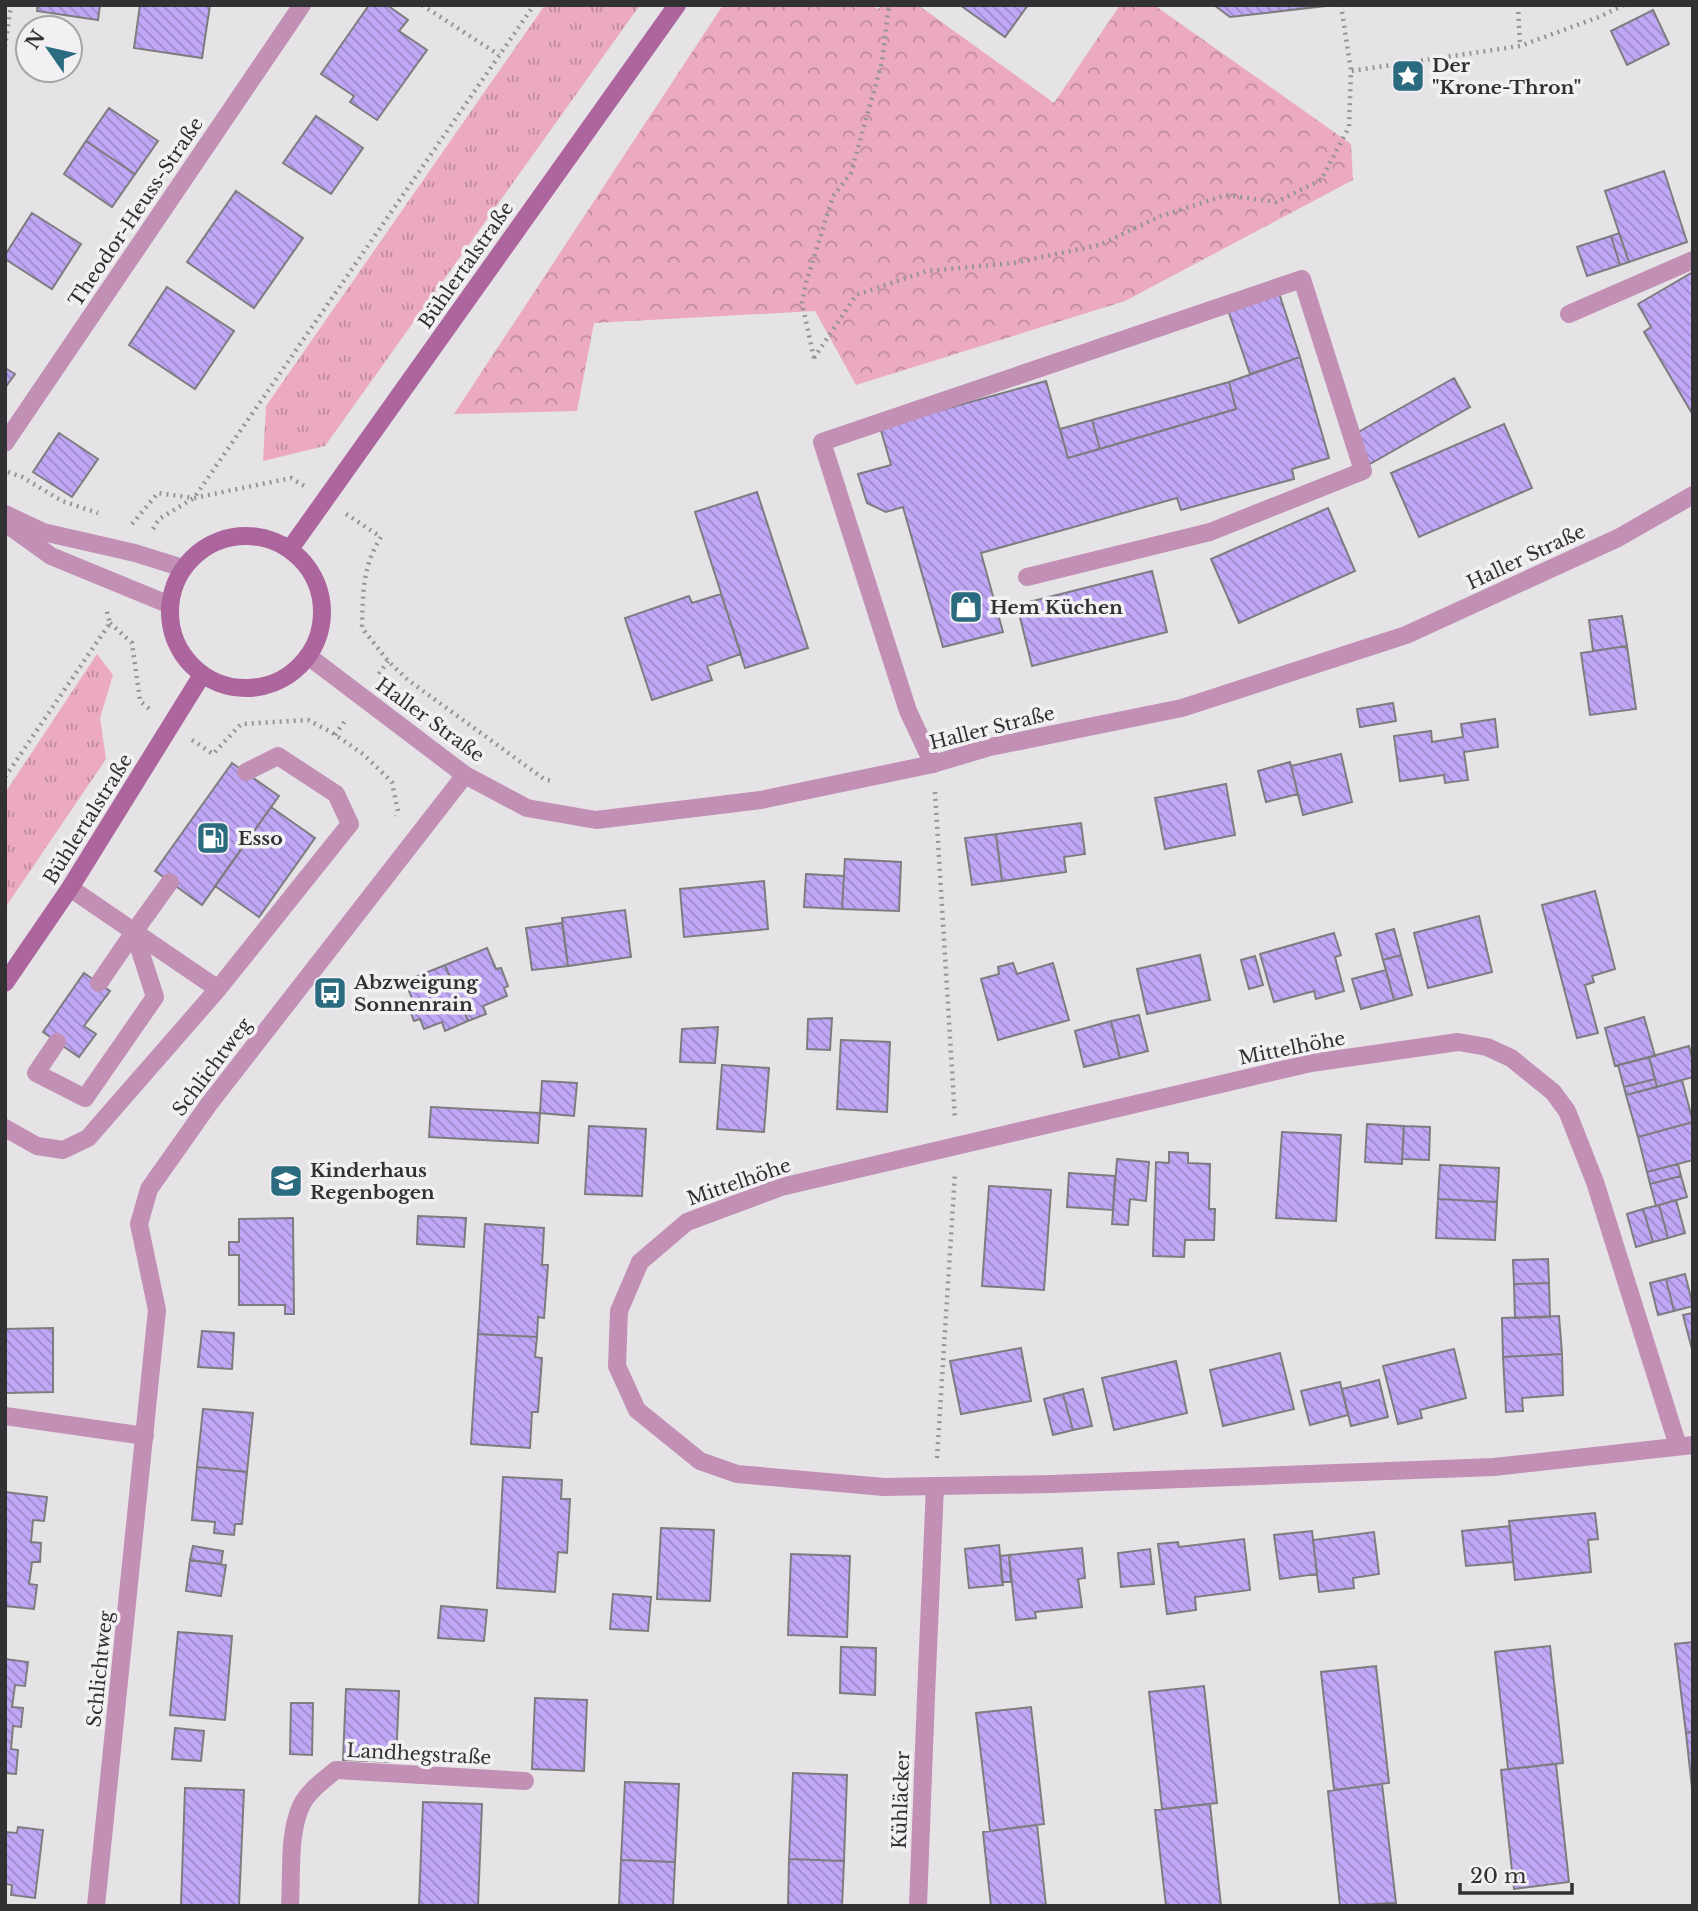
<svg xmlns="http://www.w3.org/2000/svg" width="1698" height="1911" font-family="'Libre Baskerville',serif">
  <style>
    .grass { fill: url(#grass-tufts) }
    .forest { fill: url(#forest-crowns) }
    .building { fill: url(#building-back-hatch); stroke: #7d7d80; stroke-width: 2 }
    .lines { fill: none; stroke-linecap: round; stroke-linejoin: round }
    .path { stroke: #969497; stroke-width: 4.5; stroke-dasharray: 2 5; stroke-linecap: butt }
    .lane { stroke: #c28fb5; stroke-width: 18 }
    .street { stroke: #c28fb5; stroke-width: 18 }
    .secondary { stroke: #ad659d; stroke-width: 18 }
    .labels { text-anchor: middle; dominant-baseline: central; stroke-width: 7; stroke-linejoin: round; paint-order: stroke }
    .poi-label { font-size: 19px; font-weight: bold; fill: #313032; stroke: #f2f0f3; text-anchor: start }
    .street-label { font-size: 19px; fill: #313032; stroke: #f2f0f3 }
  </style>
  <defs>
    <pattern id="grass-tufts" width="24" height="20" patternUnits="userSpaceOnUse" patternTransform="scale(1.75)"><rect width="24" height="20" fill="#ebaac2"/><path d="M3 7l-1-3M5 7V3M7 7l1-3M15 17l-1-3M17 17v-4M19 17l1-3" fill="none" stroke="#bf8b9e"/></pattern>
    <pattern id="forest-crowns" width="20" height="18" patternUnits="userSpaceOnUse" patternTransform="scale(1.75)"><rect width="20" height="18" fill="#ebaac2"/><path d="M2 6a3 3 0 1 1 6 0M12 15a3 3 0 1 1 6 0" fill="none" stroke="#bf8b9e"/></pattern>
    <pattern id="building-back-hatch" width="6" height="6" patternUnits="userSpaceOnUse" patternTransform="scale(1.75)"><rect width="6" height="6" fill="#c0a8f7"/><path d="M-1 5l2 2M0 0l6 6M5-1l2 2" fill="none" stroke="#9d89c9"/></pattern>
  </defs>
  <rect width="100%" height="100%" fill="#e5e3e6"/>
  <path class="grass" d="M 545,5 L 640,5 L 325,446 L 263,461 L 266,406 Z
    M 97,654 L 113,675 L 100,718 L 106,759 L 5,908 L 5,793 Z"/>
  <path class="forest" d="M 723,5 L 871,5 L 878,9 L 883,5 L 918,5 L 1054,103 L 1120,5 L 1154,5 L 1351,144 L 1353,180 L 1125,301 L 856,385 L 815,311 L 594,323 L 577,411 L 454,414 Z"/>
  <path class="building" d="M 38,5 L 100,5 L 98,20 L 37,11 Z
    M 140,5 L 210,5 L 202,58 L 134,48 Z
    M 369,5 L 387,5 L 408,20 L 399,31 L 427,50 L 377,120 L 350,102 L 354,96 L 321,74 Z
    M 960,5 L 1028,5 L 1005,37 Z
    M 1214,5 L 1325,5 L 1325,6 L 1230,17 Z
    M 1653,10 L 1669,44 L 1627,65 L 1611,31 Z
    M 109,108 L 158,141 L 135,174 L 86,141 Z
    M 316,116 L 363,148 L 331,194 L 283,163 Z
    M 86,141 L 135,174 L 112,207 L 64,174 Z
    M 1664,171 L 1687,242 L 1629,262 L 1605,191 Z
    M 236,191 L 303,238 L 254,308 L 187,262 Z
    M 32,213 L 81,244 L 52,289 L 5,259 L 5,255 Z
    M 1619,233 L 1629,262 L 1620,265 L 1611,236 Z
    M 1611,236 L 1620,265 L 1587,276 L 1577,247 Z
    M 1693,272 L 1693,415 L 1644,332 L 1651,327 L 1638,304 Z
    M 167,287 L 234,331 L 195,389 L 129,345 Z
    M 1279,293 L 1300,357 L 1250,374 L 1228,310 Z
    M 1300,357 L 1329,458 L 1292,469 L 1294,479 L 1181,510 L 1177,498 L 981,553 L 1003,632 L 943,647 L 903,507 L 886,512 L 867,503 L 858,474 L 891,465 L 880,427 L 1046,381 L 1068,458 L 1236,409 L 1229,382 Z
    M 5,368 L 15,374 L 5,388 Z
    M 1454,378 L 1470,407 L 1370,464 L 1353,435 Z
    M 1229,382 L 1236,409 L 1100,449 L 1092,420 Z
    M 1092,420 L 1100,449 L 1068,458 L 1060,429 Z
    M 1504,424 L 1532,488 L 1419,537 L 1391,473 Z
    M 59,433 L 98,459 L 72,497 L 33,472 Z
    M 757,492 L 808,648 L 745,668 L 695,512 Z
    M 1328,508 L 1355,571 L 1239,623 L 1211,559 Z
    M 1152,571 L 1167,632 L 1032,666 L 1017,605 Z
    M 721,594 L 741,654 L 707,666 L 712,680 L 652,700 L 625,618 L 689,596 L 692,603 Z
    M 1622,616 L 1627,646 L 1593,651 L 1589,620 Z
    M 1627,646 L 1636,709 L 1590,715 L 1581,653 Z
    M 1393,703 L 1396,721 L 1360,727 L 1357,709 Z
    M 1495,719 L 1498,747 L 1464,752 L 1468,780 L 1445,783 L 1444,775 L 1400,781 L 1394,736 L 1431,731 L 1432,742 L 1463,737 L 1461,724 Z
    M 1341,754 L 1352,802 L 1303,815 L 1291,766 Z
    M 1290,762 L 1298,794 L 1266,802 L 1258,771 Z
    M 232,763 L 279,796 L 202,905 L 155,871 Z
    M 1226,784 L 1235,835 L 1165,849 L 1155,798 Z
    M 271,807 L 315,838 L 259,917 L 215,886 Z
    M 1081,823 L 1085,854 L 1064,857 L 1066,872 L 1002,881 L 996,834 Z
    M 996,834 L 1002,881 L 972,885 L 965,838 Z
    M 845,859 L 901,862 L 899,911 L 842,909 Z
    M 806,874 L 844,876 L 842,909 L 804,907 Z
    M 764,881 L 768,929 L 684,937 L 680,889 Z
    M 1595,891 L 1615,969 L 1592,976 L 1594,982 L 1585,985 L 1598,1033 L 1577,1038 L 1542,905 Z
    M 625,910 L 631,957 L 568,966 L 562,918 Z
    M 1479,916 L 1492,972 L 1428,988 L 1414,933 Z
    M 562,923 L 568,966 L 532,970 L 526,928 Z
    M 1394,929 L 1401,955 L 1383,960 L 1376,934 Z
    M 1334,933 L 1341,955 L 1335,957 L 1344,991 L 1316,999 L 1314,991 L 1274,1002 L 1260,954 Z
    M 487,948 L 496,969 L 501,968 L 508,986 L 504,988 L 507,996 L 483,1006 L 486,1014 L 468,1021 L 445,965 Z
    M 1200,955 L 1210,1000 L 1147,1014 L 1137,969 Z
    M 1401,955 L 1412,995 L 1394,1000 L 1383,960 Z
    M 1255,956 L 1263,985 L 1249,989 L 1241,960 Z
    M 1013,963 L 1017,974 L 1053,963 L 1069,1020 L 998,1040 L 981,979 L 999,974 L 998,967 Z
    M 445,965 L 468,1021 L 445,1031 L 442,1022 L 424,1029 L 420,1019 L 414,1021 L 407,1003 L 413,1001 L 405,981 Z
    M 1386,970 L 1394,1000 L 1361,1009 L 1352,979 Z
    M 84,973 L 110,991 L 84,1026 L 96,1034 L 79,1057 L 43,1032 Z
    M 1139,1015 L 1148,1051 L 1120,1058 L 1111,1021 Z
    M 1644,1017 L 1655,1056 L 1615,1066 L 1605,1028 Z
    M 832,1018 L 830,1050 L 807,1049 L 808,1019 Z
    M 1111,1021 L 1120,1058 L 1084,1067 L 1075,1031 Z
    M 718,1027 L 715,1063 L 680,1062 L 682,1029 Z
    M 841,1040 L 890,1042 L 887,1112 L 837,1109 Z
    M 1689,1046 L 1693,1062 L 1693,1077 L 1657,1087 L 1649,1057 Z
    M 1649,1057 L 1655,1079 L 1624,1087 L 1618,1065 Z
    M 722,1065 L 769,1068 L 764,1132 L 717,1129 Z
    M 1655,1079 L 1657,1087 L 1626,1095 L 1624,1087 Z
    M 1682,1080 L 1693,1122 L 1638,1137 L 1626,1095 Z
    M 542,1081 L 577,1083 L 574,1116 L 540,1113 Z
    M 431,1107 L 540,1113 L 538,1143 L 429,1137 Z
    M 1693,1122 L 1693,1160 L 1647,1172 L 1638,1137 Z
    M 1367,1124 L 1404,1126 L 1402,1164 L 1365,1162 Z
    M 589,1126 L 646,1129 L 642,1196 L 585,1194 Z
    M 1404,1126 L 1430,1127 L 1429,1160 L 1402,1159 Z
    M 1282,1132 L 1341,1135 L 1336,1221 L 1276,1218 Z
    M 1169,1152 L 1188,1153 L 1188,1163 L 1210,1164 L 1209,1209 L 1215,1209 L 1214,1240 L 1185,1240 L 1184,1257 L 1153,1256 L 1156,1162 L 1169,1163 Z
    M 1117,1159 L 1149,1162 L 1146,1201 L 1130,1199 L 1128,1225 L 1112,1224 Z
    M 1678,1164 L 1681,1176 L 1650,1184 L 1647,1172 Z
    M 1440,1165 L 1499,1168 L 1497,1202 L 1438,1199 Z
    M 1069,1173 L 1115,1176 L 1113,1210 L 1067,1207 Z
    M 1681,1176 L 1687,1197 L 1656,1206 L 1650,1184 Z
    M 989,1186 L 1051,1190 L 1044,1290 L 982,1286 Z
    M 1438,1199 L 1497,1202 L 1495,1240 L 1436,1238 Z
    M 1676,1200 L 1685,1233 L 1668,1238 L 1659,1205 Z
    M 1659,1205 L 1668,1238 L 1653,1242 L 1643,1209 Z
    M 1643,1209 L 1653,1242 L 1636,1247 L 1627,1214 Z
    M 418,1216 L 466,1218 L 464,1247 L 417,1244 Z
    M 293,1218 L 294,1314 L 285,1314 L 285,1305 L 239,1305 L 239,1255 L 229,1255 L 229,1242 L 239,1242 L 239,1219 Z
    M 485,1224 L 544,1228 L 542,1265 L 548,1265 L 544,1318 L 538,1317 L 537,1337 L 478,1334 Z
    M 1548,1259 L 1549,1283 L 1514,1284 L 1513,1260 Z
    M 1685,1274 L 1693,1306 L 1674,1311 L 1666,1279 Z
    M 1666,1279 L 1674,1311 L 1658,1315 L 1650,1283 Z
    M 1549,1283 L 1550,1317 L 1515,1318 L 1514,1284 Z
    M 1693,1313 L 1693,1353 L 1683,1315 Z
    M 1559,1316 L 1562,1354 L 1503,1357 L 1502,1318 Z
    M 53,1328 L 53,1392 L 5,1393 L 5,1329 Z
    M 202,1331 L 234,1333 L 232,1369 L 198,1367 Z
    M 478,1334 L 537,1337 L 535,1357 L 542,1358 L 538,1412 L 532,1412 L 530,1448 L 471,1444 Z
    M 1021,1348 L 1031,1401 L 961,1414 L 950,1361 Z
    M 1454,1349 L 1466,1398 L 1420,1410 L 1422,1418 L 1398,1424 L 1383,1366 Z
    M 1280,1353 L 1294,1409 L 1223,1426 L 1210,1370 Z
    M 1562,1354 L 1563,1395 L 1522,1398 L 1523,1411 L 1506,1412 L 1503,1357 Z
    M 1176,1361 L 1187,1413 L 1114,1430 L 1102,1378 Z
    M 1379,1380 L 1388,1417 L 1351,1426 L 1342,1389 Z
    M 1340,1382 L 1348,1415 L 1310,1425 L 1301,1391 Z
    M 1083,1389 L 1092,1426 L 1073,1430 L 1063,1394 Z
    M 1063,1394 L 1073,1430 L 1053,1435 L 1044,1399 Z
    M 203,1409 L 253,1413 L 247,1472 L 197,1467 Z
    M 197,1467 L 247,1472 L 242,1524 L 235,1524 L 234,1535 L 214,1533 L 215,1522 L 192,1520 Z
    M 503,1477 L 562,1480 L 561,1499 L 570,1499 L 567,1553 L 558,1552 L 555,1592 L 497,1588 Z
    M 5,1492 L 47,1497 L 44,1521 L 33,1520 L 31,1542 L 41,1543 L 40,1562 L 32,1562 L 29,1584 L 37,1585 L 34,1609 L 5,1606 Z
    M 1595,1513 L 1598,1539 L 1588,1540 L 1591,1572 L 1515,1580 L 1509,1521 Z
    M 1510,1526 L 1513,1562 L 1466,1566 L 1462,1531 Z
    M 661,1528 L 714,1530 L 710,1601 L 657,1599 Z
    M 1312,1531 L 1317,1574 L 1280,1579 L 1274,1535 Z
    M 1374,1532 L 1379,1574 L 1353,1578 L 1354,1588 L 1319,1592 L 1313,1540 Z
    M 1244,1539 L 1250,1590 L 1195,1597 L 1196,1610 L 1167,1614 L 1158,1544 L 1178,1542 L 1179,1547 Z
    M 999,1545 L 1003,1585 L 969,1588 L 965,1549 Z
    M 193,1546 L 223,1551 L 221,1564 L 190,1560 Z
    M 1082,1548 L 1085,1578 L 1078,1579 L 1082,1607 L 1035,1612 L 1036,1618 L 1016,1620 L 1009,1555 Z
    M 1150,1549 L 1154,1584 L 1121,1587 L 1118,1553 Z
    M 791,1554 L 850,1556 L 847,1637 L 788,1635 Z
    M 1009,1555 L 1011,1582 L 1002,1582 L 1000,1556 Z
    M 190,1560 L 226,1565 L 221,1596 L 186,1591 Z
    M 613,1594 L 651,1597 L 648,1631 L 610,1629 Z
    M 441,1606 L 487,1610 L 484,1641 L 438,1638 Z
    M 178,1632 L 232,1636 L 225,1720 L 170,1715 Z
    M 1693,1642 L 1693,1732 L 1686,1733 L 1675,1644 Z
    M 1550,1646 L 1563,1763 L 1508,1769 L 1495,1652 Z
    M 841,1647 L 876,1648 L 875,1695 L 840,1693 Z
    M 5,1659 L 28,1662 L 25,1686 L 15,1685 L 12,1707 L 23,1708 L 21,1727 L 13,1726 L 11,1749 L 18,1750 L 16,1774 L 5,1773 Z
    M 1376,1666 L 1389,1783 L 1334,1790 L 1321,1672 Z
    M 1204,1686 L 1217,1803 L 1162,1809 L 1149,1692 Z
    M 346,1689 L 399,1691 L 396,1762 L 343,1760 Z
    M 535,1698 L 587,1700 L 584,1771 L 532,1769 Z
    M 291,1703 L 313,1703 L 312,1755 L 290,1754 Z
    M 1031,1707 L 1044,1824 L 990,1831 L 976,1713 Z
    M 175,1728 L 204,1731 L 201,1761 L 172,1759 Z
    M 1693,1732 L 1693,1797 L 1686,1733 Z
    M 1556,1764 L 1569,1882 L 1514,1889 L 1501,1770 Z
    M 793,1773 L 847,1775 L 844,1861 L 789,1859 Z
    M 625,1782 L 679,1784 L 675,1862 L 621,1860 Z
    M 1382,1784 L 1396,1903 L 1340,1906 L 1328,1791 Z
    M 185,1788 L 244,1790 L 239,1906 L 181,1906 Z
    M 423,1802 L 482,1804 L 478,1906 L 419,1906 Z
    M 1210,1804 L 1221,1906 L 1166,1906 L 1155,1810 Z
    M 1037,1825 L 1046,1906 L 991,1906 L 983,1832 Z
    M 18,1827 L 43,1830 L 35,1898 L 11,1895 L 12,1885 L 5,1884 L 5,1832 L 17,1833 Z
    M 789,1859 L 844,1861 L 842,1906 L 788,1906 Z
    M 621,1860 L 675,1862 L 673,1906 L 619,1906 Z"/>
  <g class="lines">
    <path class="path" d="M 422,5 L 499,55
      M 1341,5 L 1351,71
      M 1518,5 L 1520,46
      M 5,47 L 11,5
      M 814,358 L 856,295 L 927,271 L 1014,263 L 1099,245 L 1161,216 L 1226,195 L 1276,202 L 1321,180 L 1349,127 L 1351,71 L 1520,46 L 1599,17 L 1624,5
      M 814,358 L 802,303 L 806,283 L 833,196 L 851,173 L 882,62 L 889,5
      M 8,472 L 22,477 L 62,501 L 98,513
      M 346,514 L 381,537 C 362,567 363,594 362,628 L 388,661 L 408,680 L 544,779 L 552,781
      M 132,524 L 158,493 L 194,498 L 291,478 L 304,486
      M 153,529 L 159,519 L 194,498 L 534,5
      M 110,623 L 132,643 L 140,701 L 151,710
      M 379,674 L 388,661
      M 335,735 L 347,718
      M 192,740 L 213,754 L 241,724 L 308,720 L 331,732 L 363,754 L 392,782 L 398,811 L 396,816
      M 5,777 L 110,623 L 106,608
      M 935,792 L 955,1119
      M 937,1458 L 955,1173"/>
    <path class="lane" d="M 1569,314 L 1693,260
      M 933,764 L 908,711 L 822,442 L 1302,279 L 1363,471 L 1210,532 L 1027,577
      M 70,888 L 218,989
      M 134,932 L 170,882
      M 57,1042 L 36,1073 L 85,1098 L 155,997 L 134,932 L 99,983
      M 5,1128 L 37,1146 L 63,1150 L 88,1138 L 218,989 L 350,824 L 336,794 L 278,756 L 246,772
      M 5,1416 L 145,1436
      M 926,1696 L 935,1486
      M 290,1906 C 292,1874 288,1835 301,1806 C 308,1791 324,1780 336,1770 L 525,1781"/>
    <path class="street" d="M 5,443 L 302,5
      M 5,514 L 43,532 L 135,553 L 183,568
      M 5,523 L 51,556 L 170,605
      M 308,656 L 465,775 L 527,808 L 596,820 L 761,800 L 933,764 L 990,747 L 1182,708 L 1406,635 L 1618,538 L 1693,495
      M 1678,1446 L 1595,1182 L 1567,1111 L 1553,1092 L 1511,1058 L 1487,1047 L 1458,1042 L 1311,1063 L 781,1187 L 687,1222 L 640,1262 L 619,1311 L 617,1366 L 637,1410 L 700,1461 L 737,1474 L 884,1487 L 1052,1484 L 1494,1467 L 1693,1445
      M 96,1906 L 157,1310 L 139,1224 L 149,1189 L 209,1104 L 465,775
      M 918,1906 L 926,1696"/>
    <path class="secondary" d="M170 612a76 76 0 1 1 152 0a76 76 0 1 1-152 0Z
      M 290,549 L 677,5
      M 5,983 L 70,888 L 202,675"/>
  </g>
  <defs>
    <symbol id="sight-square" viewBox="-11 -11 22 22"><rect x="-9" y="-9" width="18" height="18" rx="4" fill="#2a6b7f" stroke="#f2f0f3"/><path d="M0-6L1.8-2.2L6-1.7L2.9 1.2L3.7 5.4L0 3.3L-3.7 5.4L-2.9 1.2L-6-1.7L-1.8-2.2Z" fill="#fff"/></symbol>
    <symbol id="shop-square" viewBox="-11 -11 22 22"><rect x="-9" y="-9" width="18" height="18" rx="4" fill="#2a6b7f" stroke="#f2f0f3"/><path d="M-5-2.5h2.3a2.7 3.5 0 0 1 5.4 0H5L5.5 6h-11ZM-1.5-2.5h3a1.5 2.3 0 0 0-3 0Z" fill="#fff"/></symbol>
    <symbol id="fuel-square" viewBox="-11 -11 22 22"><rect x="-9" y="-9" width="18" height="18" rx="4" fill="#2a6b7f" stroke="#f2f0f3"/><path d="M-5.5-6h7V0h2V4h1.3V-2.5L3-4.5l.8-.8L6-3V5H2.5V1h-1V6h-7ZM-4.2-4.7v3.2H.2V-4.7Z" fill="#fff"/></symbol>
    <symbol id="bus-square" viewBox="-11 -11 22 22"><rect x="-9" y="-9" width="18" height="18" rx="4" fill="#2a6b7f" stroke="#f2f0f3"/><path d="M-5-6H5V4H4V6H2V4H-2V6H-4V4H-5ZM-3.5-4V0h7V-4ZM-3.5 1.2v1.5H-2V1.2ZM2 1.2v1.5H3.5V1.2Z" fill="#fff"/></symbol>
    <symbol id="school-square" viewBox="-11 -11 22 22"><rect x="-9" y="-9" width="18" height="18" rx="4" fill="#2a6b7f" stroke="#f2f0f3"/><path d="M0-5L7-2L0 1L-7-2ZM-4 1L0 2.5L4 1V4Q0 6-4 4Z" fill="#fff"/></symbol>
  </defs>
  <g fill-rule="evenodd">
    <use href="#sight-square" x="1389" y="57" width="38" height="38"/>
    <use href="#shop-square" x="947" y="588" width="38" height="38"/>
    <use href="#fuel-square" x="194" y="819" width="38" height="38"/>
    <use href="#bus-square" x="311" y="974" width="38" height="38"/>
    <use href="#school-square" x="267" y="1162" width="38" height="38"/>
  </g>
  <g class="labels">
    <g class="poi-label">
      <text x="1432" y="65">Der<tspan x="1432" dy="22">"Krone-Thron"</tspan></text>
      <text x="990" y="607">Hem Küchen</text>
      <text x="238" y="838">Esso</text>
      <text x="354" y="982">Abzweigung<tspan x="354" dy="22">Sonnenrain</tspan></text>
      <text x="310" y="1170">Kinderhaus<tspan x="310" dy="22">Regenbogen</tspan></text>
    </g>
    <g class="street-label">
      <text transform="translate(136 212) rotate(-56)">Theodor-Heuss-Straße</text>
      <text transform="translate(466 265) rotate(-55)">Bühlertalstraße</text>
      <text transform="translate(1526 557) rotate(-25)">Haller Straße</text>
      <text transform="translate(430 720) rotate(36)">Haller Straße</text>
      <text transform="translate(992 728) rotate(-14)">Haller Straße</text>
      <text transform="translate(88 819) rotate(-58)">Bühlertalstraße</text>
      <text transform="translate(1292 1048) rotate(-11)">Mittelhöhe</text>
      <text transform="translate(212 1067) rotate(-53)">Schlichtweg</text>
      <text transform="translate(739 1182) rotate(-19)">Mittelhöhe</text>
      <text transform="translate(100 1669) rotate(-84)">Schlichtweg</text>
      <text transform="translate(419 1754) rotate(3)">Landhegstraße</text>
      <text transform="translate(901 1800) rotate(-88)">Kühläcker</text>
    </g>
  </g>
  <rect width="1698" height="1911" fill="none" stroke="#313032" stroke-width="14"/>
  <g transform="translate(49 49) rotate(304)"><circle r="33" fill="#f2f0f3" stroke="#a5a3a6" stroke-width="2"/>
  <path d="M0-5L12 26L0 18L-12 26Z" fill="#2a6b7f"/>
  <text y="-10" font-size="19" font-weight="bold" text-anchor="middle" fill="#313032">N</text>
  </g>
  <path d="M1460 1883v10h112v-10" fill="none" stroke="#313032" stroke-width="3.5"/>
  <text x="1470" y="1883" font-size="21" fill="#313032" stroke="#f2f0f3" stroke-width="5" paint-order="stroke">20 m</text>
</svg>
